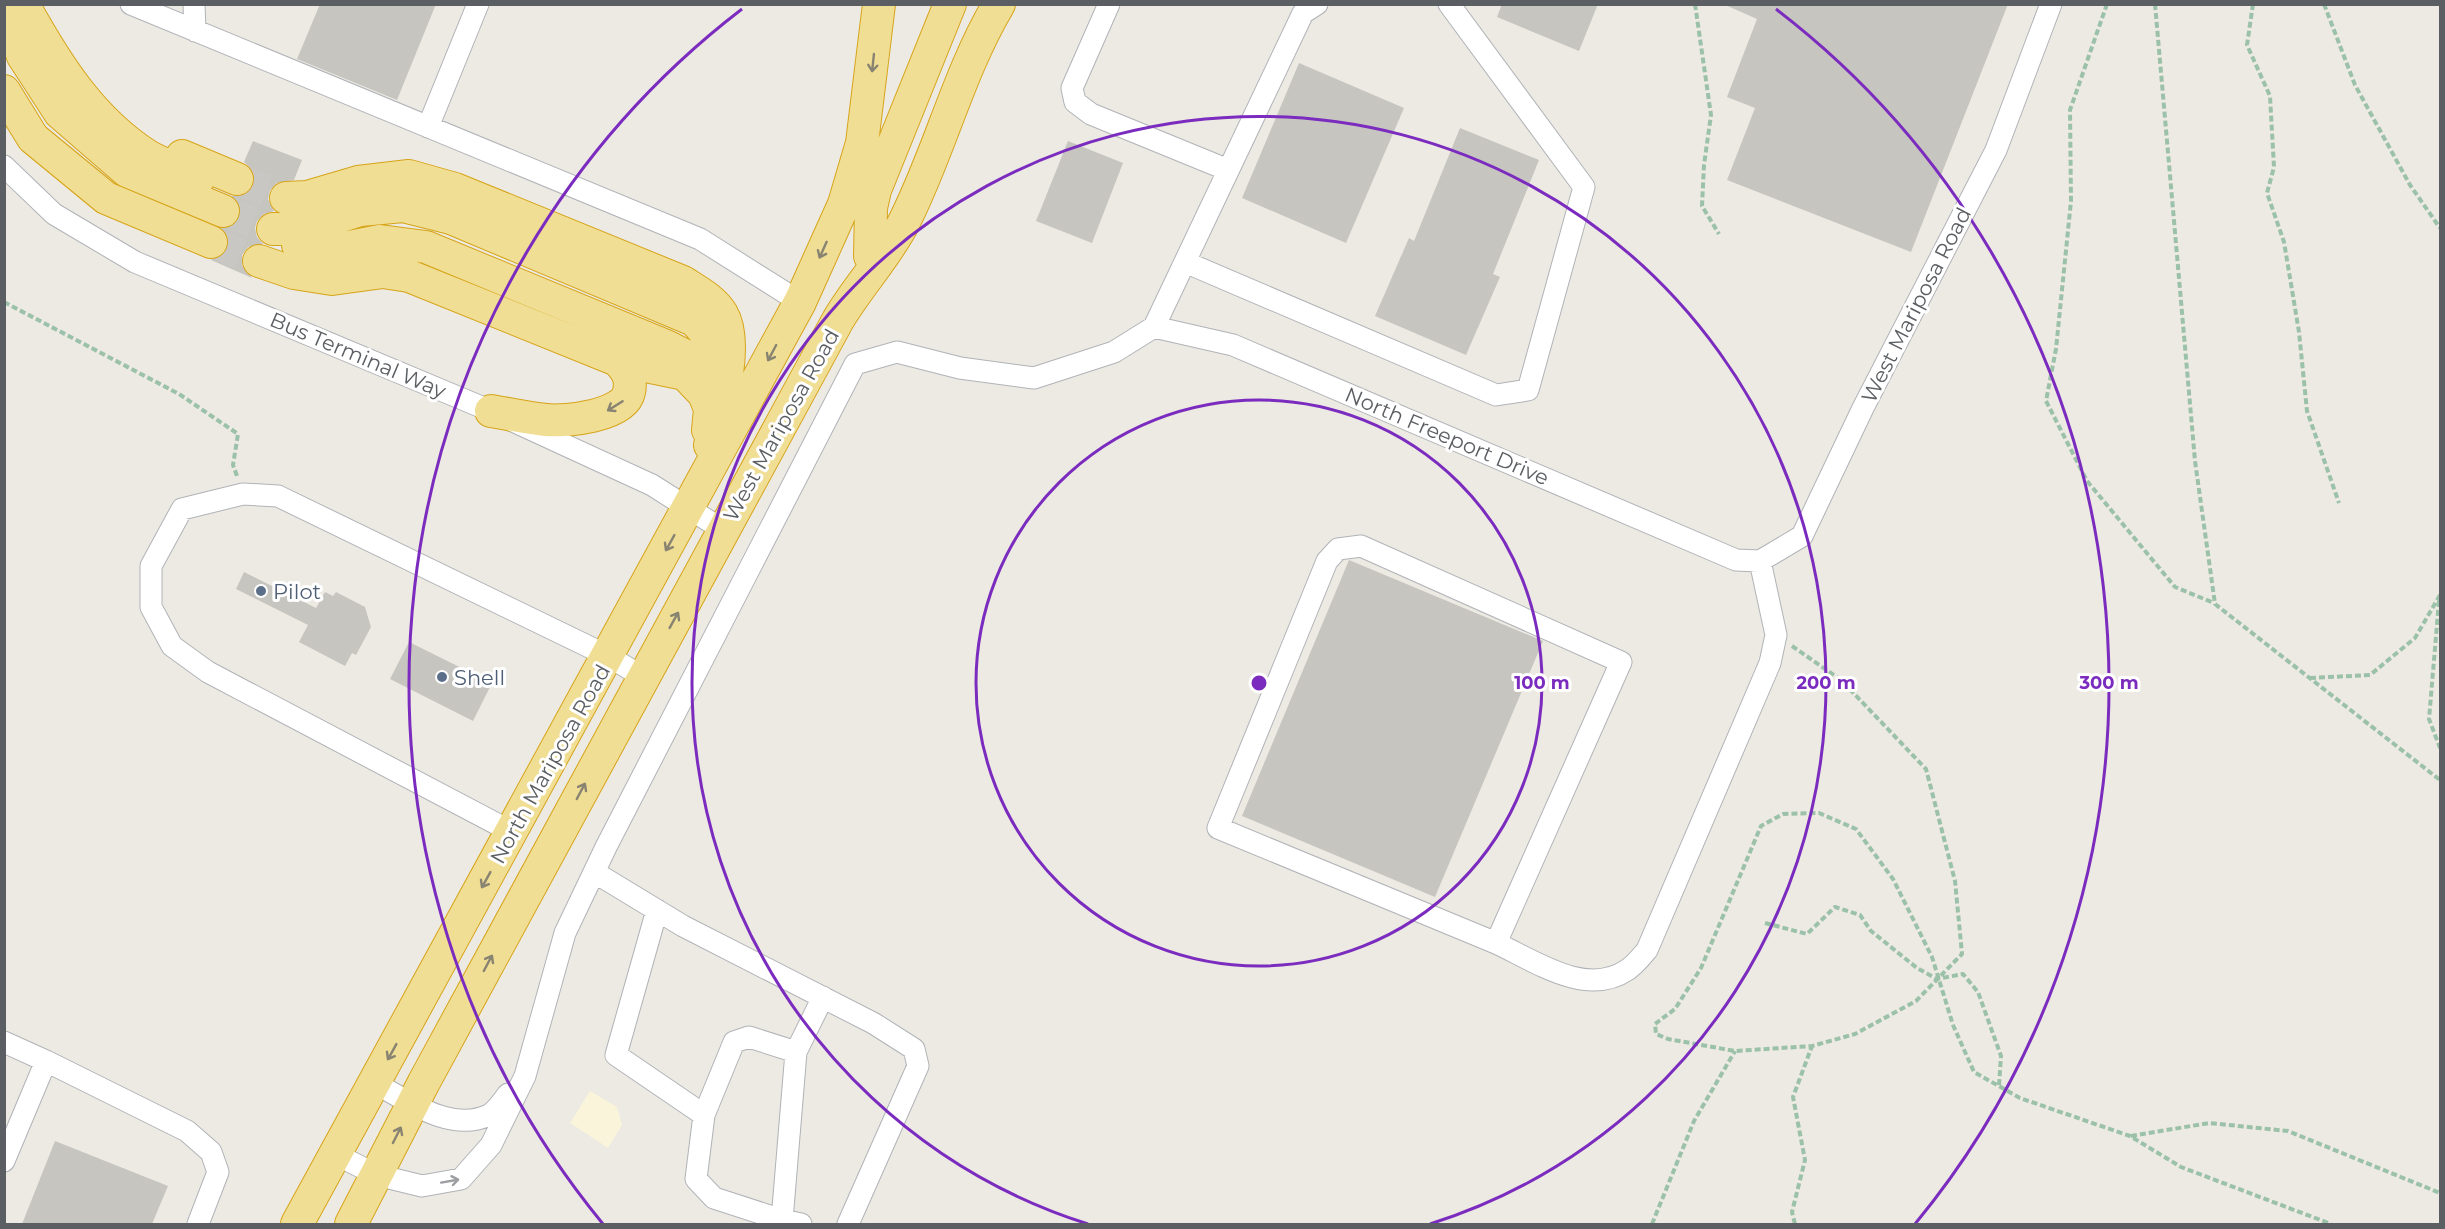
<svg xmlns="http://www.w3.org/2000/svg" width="2445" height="1229" font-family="Montserrat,sans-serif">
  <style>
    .commercial { fill: #faf4da }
    .building { fill: #c7c5c0 }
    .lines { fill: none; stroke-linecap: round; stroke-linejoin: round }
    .highway-tunnel { stroke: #c8c7c3; stroke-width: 32; stroke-dasharray: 32 16; stroke-linecap: butt }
    .minor-casing { stroke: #b0b3b7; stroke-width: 23 }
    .highway-casing { stroke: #d6a418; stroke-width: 34 }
    .path { stroke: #9cc1a9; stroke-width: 4; stroke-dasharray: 6 3; stroke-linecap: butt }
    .minor { stroke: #fff; stroke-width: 21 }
    .highway { stroke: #f1de95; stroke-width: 32 }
    .oneway { stroke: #888471 }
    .oneway2 { stroke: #9d9ea1 }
    .ring { fill: none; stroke: #7b2cbf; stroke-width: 3 }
    .service-dot { fill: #5c6f8a; stroke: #fff; stroke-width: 2 }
    .labels { text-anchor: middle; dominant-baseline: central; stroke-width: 6; stroke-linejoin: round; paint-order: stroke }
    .street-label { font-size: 21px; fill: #5b5e62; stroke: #fff }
    .service-label { font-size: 21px; fill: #4e5e75; stroke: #fff; text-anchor: start }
    .centre { fill: #7b2cbf; stroke: #fff; stroke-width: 3 }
    .ring-label { font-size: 18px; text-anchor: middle; font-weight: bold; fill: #7b2cbf; stroke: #fff; stroke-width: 6; stroke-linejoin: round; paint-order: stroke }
  </style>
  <rect width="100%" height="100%" fill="#eceae3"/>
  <path class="commercial" d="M 590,1091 L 617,1107 L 622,1125 L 608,1148 L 570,1123 Z"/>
  <path class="building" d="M 320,4 L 436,4 L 397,100 L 297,59 Z
    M 1502,4 L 1598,4 L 1579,51 L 1497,17 Z
    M 1723,4 L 2008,4 L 1911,252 L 1727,180 L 1755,108 L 1727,97 L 1757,19 Z
    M 1299,63 L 1404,108 L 1346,243 L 1242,198 Z
    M 1460,128 L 1539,160 L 1493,274 L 1500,277 L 1466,355 L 1375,316 L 1409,238 L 1414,241 Z
    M 253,141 L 302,160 L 294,180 L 277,183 L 270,190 L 268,199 L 274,211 L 264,214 L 257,221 L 255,228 L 257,237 L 263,244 L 248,247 L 242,255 L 242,265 L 252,278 L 211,260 L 221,257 L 228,248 L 229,239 L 222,228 L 233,226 L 240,217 L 241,208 L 232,196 L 247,194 L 254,185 L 255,177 L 252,169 L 244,162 Z
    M 1068,141 L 1123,163 L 1092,243 L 1036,221 Z
    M 1349,560 L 1543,641 L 1435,897 L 1242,816 Z
    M 244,572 L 316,608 L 325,592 L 333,596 L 336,592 L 365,607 L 371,627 L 356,655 L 352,653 L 345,666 L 299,642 L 308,625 L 236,589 Z
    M 409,642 L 492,683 L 473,721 L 390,679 Z
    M 55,1141 L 168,1186 L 152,1224 L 22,1224 Z"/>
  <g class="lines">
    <path class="highway-tunnel" d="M 237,179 L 286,198
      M 223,211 L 273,229
      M 211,242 L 259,261"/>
    <defs>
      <path id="minor" d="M 131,4 L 700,239 L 800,302
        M 194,4 L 195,31
        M 1109,4 L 1072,88 L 1075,102 L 1091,114 L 1228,170
        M 428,127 L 478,4
        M 4,166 L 54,214 L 135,262 L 491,411 L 652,485 L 723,530
        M 1185,262 L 1496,395 L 1528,390 L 1584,187 L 1449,4
        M 1154,327 L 1233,345 L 1736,560 L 1760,561 L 1802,536 L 1863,408 L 1996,150 L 2051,4
        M 512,832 L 208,672 L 172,646 L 151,607 L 151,566 L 182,509 L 243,494 L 278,496 L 608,656 L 643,677
        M 594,872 L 683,926 L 873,1023 L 914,1049 L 918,1066 L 848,1224
        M 657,910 L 616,1055 L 704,1115 L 734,1042 L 749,1037 L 796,1052 L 823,997
        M 1496,943 L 1218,828 L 1327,561 L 1338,549 L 1361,546 L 1621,662 L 1496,943 C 1533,960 1586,998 1627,970 C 1635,965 1641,957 1647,950 L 1770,663 L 1776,635 L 1760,561
        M 4,1042 L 46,1061 L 4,1161
        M 796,1052 L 782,1220 L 801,1224
        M 46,1061 L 187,1131 L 211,1152 L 218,1172 L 198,1224
        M 375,1083 C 408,1101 451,1133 489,1115 C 496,1111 503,1101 508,1094
        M 704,1115 L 696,1179 L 714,1198 L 782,1220
        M 335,1154 L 377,1175 L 422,1186 L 461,1179 L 491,1145 L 525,1076 L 565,933 L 606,847 L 855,364 L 897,352 L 960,368 L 1034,378 L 1114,352 L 1154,327 L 1303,13 L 1317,4"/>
      <path id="highway" d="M 23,4 C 55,62 91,120 148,156 C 163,165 183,171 199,178
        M 4,6 L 23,56 L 60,113 L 127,171 L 223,211
        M 4,91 L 33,138 L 106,198 L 211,242
        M 182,156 L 237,179
        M 286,198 L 307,197 L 358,182 L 409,176 L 455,189 L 683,282 C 697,291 714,300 722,314 C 740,345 719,412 710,445
        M 273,229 L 300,229 L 360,210 L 403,206 L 451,218 L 694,320 C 711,336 714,347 713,370
        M 298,245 L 329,251 L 380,241 L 426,247 L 666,346 L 682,354 L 702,372
        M 870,256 L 871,208 L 875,190 L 950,4
        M 259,261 L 294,273 L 332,279 L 383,272 L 409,276 L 617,360 L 685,374 L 704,394 L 710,409 L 708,430
        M 491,411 C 509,414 527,418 546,420 C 566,422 624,416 629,392 C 632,378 627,370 617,360
        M 297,1224 L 800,302 L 844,204 L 862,143 L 879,4
        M 351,1224 L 424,1082 L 838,320 C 858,286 886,257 904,222 C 940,151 958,73 999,4"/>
    </defs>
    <use href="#minor" class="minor-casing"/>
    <use href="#highway" class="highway-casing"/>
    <path class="path" d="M 1695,4 L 1711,115 L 1704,165 L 1702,206 L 1719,234
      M 2107,4 L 2070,110 L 2071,201 L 2056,349 L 2046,401 L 2087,481 L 2175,587 L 2214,603
      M 2155,4 L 2195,461 L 2215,604 L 2440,780
      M 2253,4 L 2247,45 L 2270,96 L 2274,167 L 2267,193 L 2284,242 L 2299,332 L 2307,411 L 2339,503
      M 2324,4 L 2355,85 L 2410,185 L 2440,228
      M 4,302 L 179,394 L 238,434 L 233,465 L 237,476
      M 2439,601 L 2429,719 L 2440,748
      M 1792,646 L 1841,680 L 1926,769 L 1955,881 L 1962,954 L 1916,1001 L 1855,1034 L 1812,1046 L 1735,1051 L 1668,1039 L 1656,1034 L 1655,1024 L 1675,1009 L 1701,968 L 1761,826 L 1783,814 L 1819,813 L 1856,829 L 1893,879 L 1932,957 L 1953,1025 L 1974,1072 L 2020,1098 L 2130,1136 L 2181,1167 L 2331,1224
      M 2310,678 L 2370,675 L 2415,638 L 2440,595
      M 1765,923 L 1807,934 L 1835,907 L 1860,915 L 1871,931 L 1917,968 L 1937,979 L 1963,974 L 1978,992 L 2001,1056 L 1999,1086
      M 2131,1136 L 2209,1123 L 2288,1131 L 2440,1193
      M 1652,1224 L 1694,1121 L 1735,1051
      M 1795,1224 L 1792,1212 L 1805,1160 L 1793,1097 L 1812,1046"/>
    <use href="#minor" class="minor"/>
    <use href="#highway" class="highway"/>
  </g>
  <defs><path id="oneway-shaft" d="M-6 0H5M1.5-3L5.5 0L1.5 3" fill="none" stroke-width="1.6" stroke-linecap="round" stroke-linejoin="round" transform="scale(1.5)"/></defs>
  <g class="oneway">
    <use href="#oneway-shaft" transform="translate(873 63) rotate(96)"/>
    <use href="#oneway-shaft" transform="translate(823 250) rotate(114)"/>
    <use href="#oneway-shaft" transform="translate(772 353) rotate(118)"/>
    <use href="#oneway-shaft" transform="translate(615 406) rotate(148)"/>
    <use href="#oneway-shaft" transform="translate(670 543) rotate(119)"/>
    <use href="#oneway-shaft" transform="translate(674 620) rotate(-61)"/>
    <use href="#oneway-shaft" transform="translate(581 791) rotate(-62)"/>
    <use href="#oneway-shaft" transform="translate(486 880) rotate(119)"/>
    <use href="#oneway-shaft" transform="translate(488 963) rotate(-62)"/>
    <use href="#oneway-shaft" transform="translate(392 1052) rotate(119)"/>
    <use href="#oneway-shaft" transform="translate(397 1135) rotate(-63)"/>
  </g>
  <use class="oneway2" href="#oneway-shaft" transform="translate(450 1181) rotate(-10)"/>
  <g class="ring">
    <circle cx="1259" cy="683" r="283"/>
    <path d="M1088 1224A567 567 0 1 1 1430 1224"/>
    <path d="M603 1224A850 850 0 0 1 742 9M1776 9A850 850 0 0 1 1915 1224"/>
  </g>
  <g class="service-dot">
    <circle cx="261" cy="591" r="6"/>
    <circle cx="442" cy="677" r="6"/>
  </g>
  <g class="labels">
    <g class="street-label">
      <text transform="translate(1916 305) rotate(-63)">West Mariposa Road</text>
      <text transform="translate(358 355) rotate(23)">Bus Terminal Way</text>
      <text transform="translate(781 425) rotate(-61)">West Mariposa Road</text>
      <text transform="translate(1447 436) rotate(23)">North Freeport Drive</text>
      <text transform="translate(550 764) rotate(-61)">North Mariposa Road</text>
    </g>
    <g class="service-label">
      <text x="273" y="591">Pilot</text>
      <text x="454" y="677">Shell</text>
    </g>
  </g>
  <circle cx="1259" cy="683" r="9" class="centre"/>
  <g class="ring-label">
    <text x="1542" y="689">100 m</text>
    <text x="1826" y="689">200 m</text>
    <text x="2109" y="689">300 m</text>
  </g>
  <rect width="2445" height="1229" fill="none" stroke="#5b5e62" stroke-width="12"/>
</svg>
